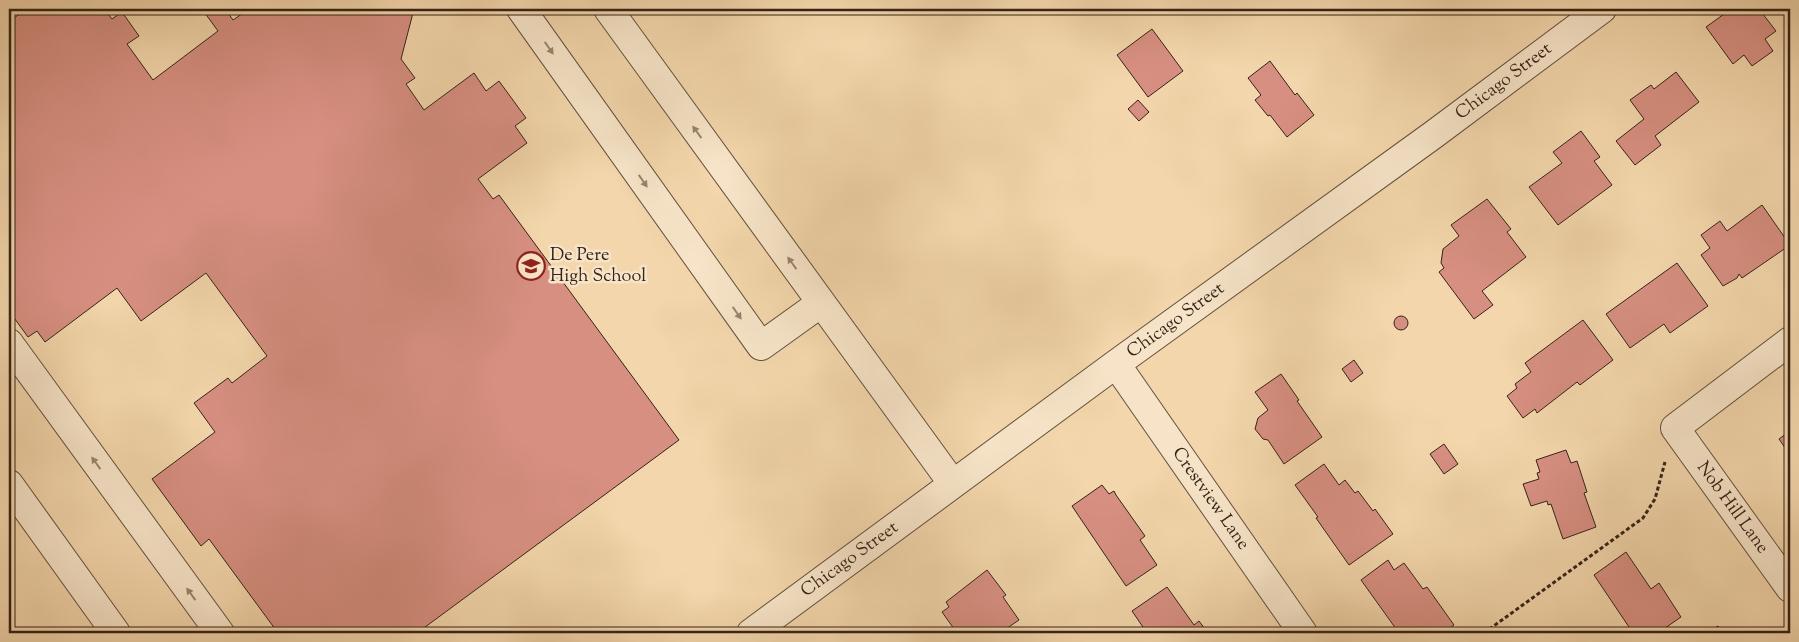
<svg xmlns="http://www.w3.org/2000/svg" width="1799" height="642" font-family="'Sorts Mill Goudy',serif">
  <style>
    .building { fill: #d78f81; stroke: #352319 }
    .lines { fill: none; stroke-linecap: round; stroke-linejoin: round }
    .minor-casing { stroke: #64503e; stroke-width: 30 }
    .path { stroke: #352319; stroke-width: 3; stroke-dasharray: 4 2.5; stroke-linecap: butt }
    .minor { stroke: #f7e4c8; stroke-width: 28 }
    .oneway { fill: #968470 }
    .labels { text-anchor: middle; dominant-baseline: central; stroke-width: 5; stroke-linejoin: round; paint-order: stroke }
    .street-label { font-size: 18px; fill: #352319; stroke: #f7e4c8 }
    .poi-label { font-size: 18px; fill: #352319; stroke: #f7e4c8; text-anchor: start }
  </style>
  <rect width="100%" height="100%" fill="#f3d6ab"/>
  <filter id="stains"><feTurbulence type="fractalNoise" baseFrequency=".004" numOctaves="4"/><feColorMatrix values="0 0 0 0 .2 0 0 0 0 .09 0 0 0 0 .02 0 0 0 .5 -.17"/></filter>
  <radialGradient id="worn" r=".72"><stop offset=".6" stop-color="#630" stop-opacity="0"/><stop offset="1" stop-color="#630" stop-opacity=".3"/></radialGradient>
  <path class="building" d="M 26,9 L 104,9 L 112,19 L 122,12 L 139,36 L 127,44 L 153,80 L 218,31 L 202,9 L 225,9 L 233,20 L 249,9 L 414,9 L 401,59 L 415,78 L 406,84 L 424,110 L 474,73 L 486,91 L 499,81 L 526,118 L 515,126 L 527,143 L 478,179 L 493,199 L 499,195 L 679,440 L 417,633 L 278,633 L 209,539 L 201,546 L 152,479 L 215,432 L 194,403 L 228,378 L 232,383 L 267,356 L 206,273 L 141,321 L 117,288 L 45,342 L 37,331 L 28,337 L 9,311 L 9,22 Z
    M 1731,9 L 1759,9 L 1776,31 L 1765,39 L 1773,51 L 1752,66 L 1744,55 L 1733,64 L 1706,27 Z
    M 1152,29 L 1183,71 L 1148,97 L 1117,55 Z
    M 1270,61 L 1295,95 L 1297,93 L 1314,115 L 1287,137 L 1270,115 L 1268,116 L 1255,100 L 1261,95 L 1248,78 Z
    M 1676,72 L 1699,102 L 1655,136 L 1661,145 L 1635,165 L 1616,141 L 1644,119 L 1630,100 L 1651,85 L 1654,89 Z
    M 1138,100 L 1149,112 L 1139,121 L 1128,109 Z
    M 1581,131 L 1600,157 L 1594,161 L 1612,185 L 1558,225 L 1529,187 L 1562,163 L 1553,152 Z
    M 1487,199 L 1511,229 L 1507,232 L 1526,257 L 1482,291 L 1493,305 L 1474,319 L 1439,272 L 1444,268 L 1441,263 L 1443,249 L 1459,236 L 1451,225 Z
    M 1762,205 L 1790,245 L 1742,278 L 1739,274 L 1737,278 L 1723,286 L 1701,255 L 1710,248 L 1701,235 L 1720,221 L 1727,231 Z
    M 1677,263 L 1708,306 L 1670,333 L 1664,324 L 1630,348 L 1606,314 Z
    M1394 323a7 7 0 1 1 14 0a7 7 0 1 1-14 0Z
    M 1583,320 L 1613,360 L 1580,385 L 1577,382 L 1537,413 L 1535,409 L 1523,418 L 1507,396 L 1517,388 L 1515,384 L 1531,372 L 1525,363 Z
    M 1354,360 L 1363,373 L 1351,382 L 1342,369 Z
    M 1281,374 L 1299,400 L 1297,401 L 1322,437 L 1284,464 L 1268,440 L 1263,439 L 1255,429 L 1258,418 L 1268,410 L 1255,392 Z
    M 1790,431 L 1790,455 L 1779,439 Z
    M 1444,444 L 1458,464 L 1444,474 L 1430,454 Z
    M 1566,450 L 1571,463 L 1577,461 L 1587,492 L 1584,493 L 1596,527 L 1563,539 L 1551,504 L 1548,505 L 1547,501 L 1531,506 L 1523,484 L 1539,479 L 1537,473 L 1540,472 L 1536,460 Z
    M 1324,464 L 1339,485 L 1345,480 L 1355,493 L 1358,491 L 1373,511 L 1375,509 L 1393,534 L 1349,565 L 1316,518 L 1318,517 L 1295,485 Z
    M 1102,485 L 1109,494 L 1114,491 L 1116,495 L 1145,536 L 1140,540 L 1157,565 L 1126,586 L 1072,506 Z
    M 1626,552 L 1651,589 L 1659,583 L 1681,617 L 1658,633 L 1633,633 L 1594,575 Z
    M 1388,560 L 1394,570 L 1404,563 L 1423,589 L 1427,587 L 1454,625 L 1443,633 L 1399,633 L 1361,580 Z
    M 987,570 L 1006,595 L 1003,597 L 1019,620 L 1000,633 L 957,633 L 942,612 L 949,607 L 946,602 Z
    M 1167,587 L 1194,625 L 1199,621 L 1208,633 L 1147,633 L 1132,611 Z
    M 1718,626 L 1723,633 L 1707,633 Z"/>
  <g class="lines">
    <defs>
      <path id="minor" d="M 521,9 L 761,346 L 821,303
        M 608,9 L 953,484
        M 1790,341 L 1675,428 L 1790,588
        M 9,343 L 220,633
        M 1116,364 L 1303,633
        M 9,484 L 116,633
        M 751,633 L 1116,364 L 1433,135 L 1602,9"/>
    </defs>
    <use href="#minor" class="minor-casing"/>
    <path class="path" d="M 1484,633 L 1643,518 L 1655,499 L 1665,462"/>
    <use href="#minor" class="minor"/>
  </g>
  <defs><path id="oneway-solid" d="M-6-.8H1V-3.2L6.5 0L1 3.2V.8H-6Z" transform="scale(1.25)"/></defs>
  <g class="oneway">
    <use href="#oneway-solid" transform="translate(549 48) rotate(55)"/>
    <use href="#oneway-solid" transform="translate(697 132) rotate(-126)"/>
    <use href="#oneway-solid" transform="translate(643 181) rotate(55)"/>
    <use href="#oneway-solid" transform="translate(792 263) rotate(-126)"/>
    <use href="#oneway-solid" transform="translate(737 313) rotate(55)"/>
    <use href="#oneway-solid" transform="translate(96 463) rotate(-126)"/>
    <use href="#oneway-solid" transform="translate(191 594) rotate(-126)"/>
  </g>
  <defs>
    <symbol id="school-ring" viewBox="-11 -11 22 22"><circle r="9.5" fill="#f7e4c8" stroke="#8f2418" stroke-width="1.5"/><path d="M0-5L7-2L0 1L-7-2ZM-4 1L0 2.5L4 1V4Q0 6-4 4Z" fill="#8f2418"/></symbol>
  </defs>
  <g fill-rule="evenodd">
    <use href="#school-ring" x="515" y="250" width="32" height="32"/>
  </g>
  <g class="labels">
    <g class="street-label">
      <text transform="translate(1504 82) rotate(-37)">Chicago Street</text>
      <text transform="translate(1176 321) rotate(-36)">Chicago Street</text>
      <text transform="translate(1210 499) rotate(55)">Crestview Lane</text>
      <text transform="translate(1732 508) rotate(54)">Nob Hill Lane</text>
      <text transform="translate(850 560) rotate(-36)">Chicago Street</text>
    </g>
    <g class="poi-label">
      <text x="550" y="256">De Pere<tspan x="550" dy="21">High School</tspan></text>
    </g>
  </g>
  <rect width="1799" height="642" fill="none" stroke="#f3d6ab" stroke-width="30"/>
  <rect x="10" y="10" width="1779" height="622" fill="none" stroke="#352319" stroke-width="2.5"/>
  <rect x="15" y="15" width="1769" height="612" fill="none" stroke="#352319"/>
  <rect width="100%" height="100%" filter="url(#stains)"/>
  <rect width="100%" height="100%" fill="url(#worn)"/>
</svg>
